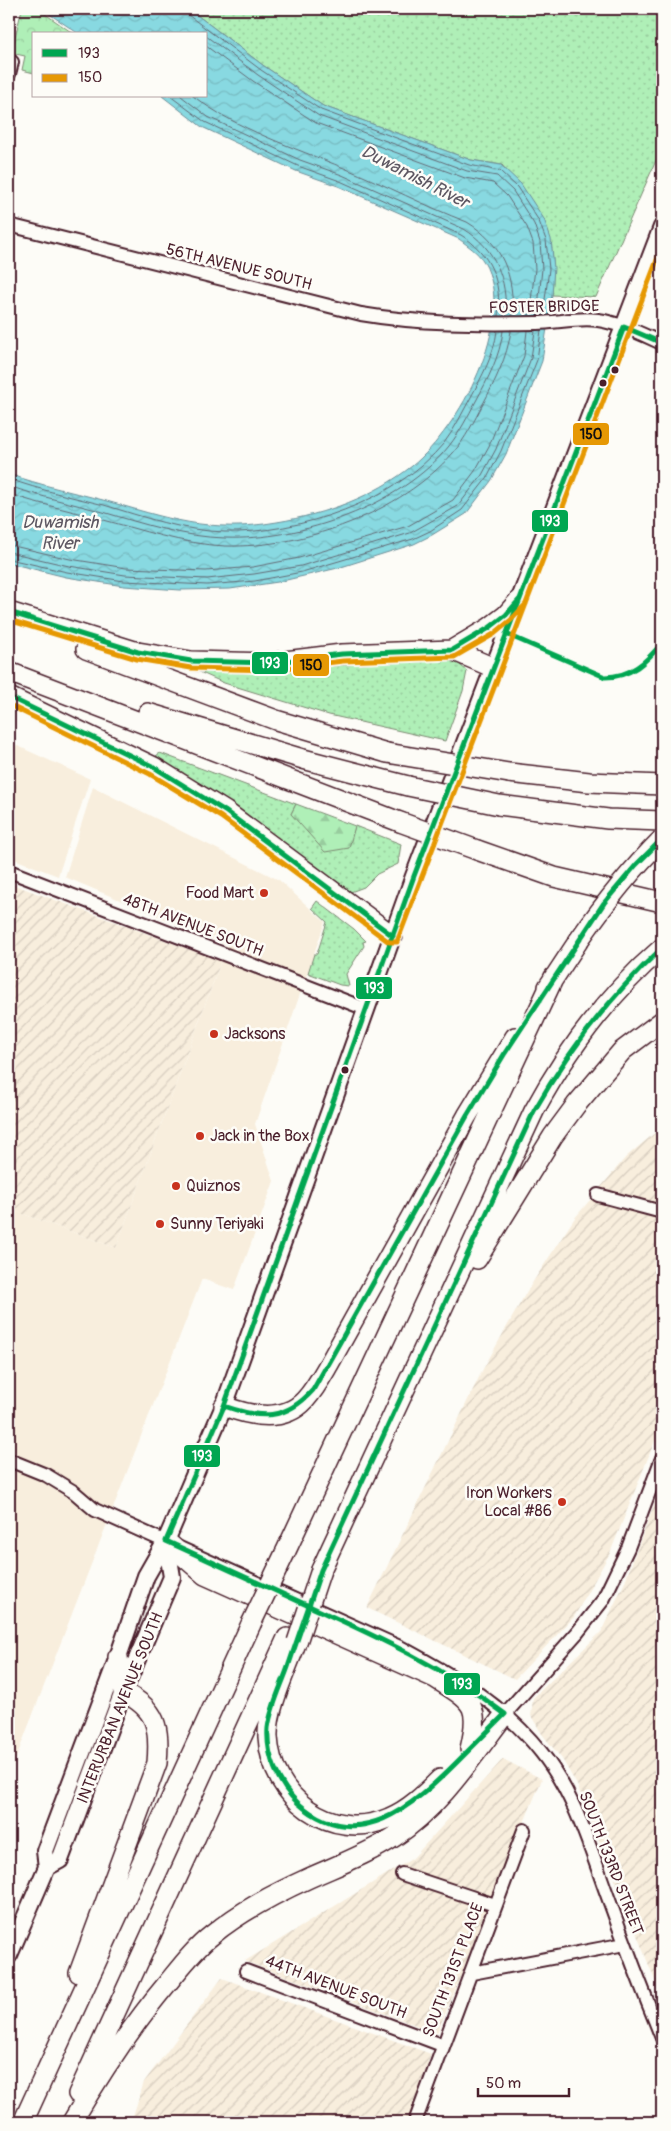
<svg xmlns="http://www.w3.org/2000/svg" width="671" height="2131" font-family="Pangolin,sans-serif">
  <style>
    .built { fill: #f8eedd }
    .industrial { fill: url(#industrial-furrows) }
    .grass { fill: url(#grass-dots); stroke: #7c8771 }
    .forest { fill: url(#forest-firs); stroke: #7c8771 }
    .park { fill: url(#park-crowns); stroke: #7c8771 }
    .water { fill: url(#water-waves); stroke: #6f8f98 }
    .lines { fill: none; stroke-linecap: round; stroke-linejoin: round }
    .shore { stroke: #636974; stroke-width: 1 }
    .minor-casing { stroke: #4a1f2b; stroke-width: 16 }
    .major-casing { stroke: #4a1f2b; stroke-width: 20 }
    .highway-casing { stroke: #4a1f2b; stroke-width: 22 }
    .minor { stroke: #fdfcf7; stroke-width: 12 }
    .major { stroke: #fdfcf7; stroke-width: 16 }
    .highway { stroke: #fdfcf7; stroke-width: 19 }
    .highway-bridge-casing { stroke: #4a1f2b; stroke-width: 22; stroke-linecap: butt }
    .highway-bridge { stroke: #fdfcf7; stroke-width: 19 }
    .bus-1-casing { stroke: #fdfcf7; stroke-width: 9 }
    .bus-2-casing { stroke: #fdfcf7; stroke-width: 9 }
    .bus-1 { stroke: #00a651; stroke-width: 5 }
    .bus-2 { stroke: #e69804; stroke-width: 5 }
    .bus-dot { fill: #4a1f2b; stroke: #fdfcf7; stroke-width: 2 }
    .poi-dot { fill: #c8321e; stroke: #fdfcf7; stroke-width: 2 }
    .labels { text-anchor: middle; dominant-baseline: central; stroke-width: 5; stroke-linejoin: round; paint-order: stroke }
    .street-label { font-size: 16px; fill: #4a1f2b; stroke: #fdfcf7 }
    .poi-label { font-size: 16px; fill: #4a1f2b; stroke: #fdfcf7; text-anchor: start }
    .water-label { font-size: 18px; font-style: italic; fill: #5d5762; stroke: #fdfcf7 }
    .line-badge { stroke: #fdfcf7; stroke-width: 2 }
    .badge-label { font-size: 14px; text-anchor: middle; font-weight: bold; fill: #fff }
    .pale-badge-label { font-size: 14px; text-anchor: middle; font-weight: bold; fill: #111 }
  </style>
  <defs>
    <pattern id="industrial-furrows" width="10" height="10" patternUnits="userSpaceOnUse" patternTransform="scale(1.25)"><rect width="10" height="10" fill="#f8eedd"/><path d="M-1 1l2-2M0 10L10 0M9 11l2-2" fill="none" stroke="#d6ccbe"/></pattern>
    <pattern id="grass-dots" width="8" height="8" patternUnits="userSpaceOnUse" patternTransform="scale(1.25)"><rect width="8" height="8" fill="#afefb7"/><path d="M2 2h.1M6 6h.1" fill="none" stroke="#98cc9e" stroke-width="1.8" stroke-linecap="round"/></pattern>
    <pattern id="forest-firs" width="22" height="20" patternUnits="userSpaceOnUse" patternTransform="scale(1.25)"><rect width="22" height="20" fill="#afefb7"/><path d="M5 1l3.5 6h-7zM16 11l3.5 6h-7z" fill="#98cc9e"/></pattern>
    <pattern id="park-crowns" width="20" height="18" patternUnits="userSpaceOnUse" patternTransform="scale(1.25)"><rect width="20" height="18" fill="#afefb7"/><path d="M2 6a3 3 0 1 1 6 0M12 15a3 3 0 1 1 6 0" fill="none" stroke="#98cc9e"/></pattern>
    <pattern id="water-waves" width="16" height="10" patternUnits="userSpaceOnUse" patternTransform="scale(1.25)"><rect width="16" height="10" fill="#88d9e1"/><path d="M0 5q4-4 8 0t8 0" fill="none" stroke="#77bac1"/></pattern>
  </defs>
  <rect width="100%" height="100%" fill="#fdfcf7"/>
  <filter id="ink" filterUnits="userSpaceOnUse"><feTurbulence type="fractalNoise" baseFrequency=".02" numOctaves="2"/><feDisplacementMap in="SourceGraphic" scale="10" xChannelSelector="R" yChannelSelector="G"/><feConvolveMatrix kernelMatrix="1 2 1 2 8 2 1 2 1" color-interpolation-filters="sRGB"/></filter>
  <g filter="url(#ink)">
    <path class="built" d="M 662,286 L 662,323 L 655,309 Z
      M 9,742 L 90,779 L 58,876 L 9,857 Z
      M 93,787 L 279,880 L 325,922 L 255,1124 L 274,1181 L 234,1290 L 202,1279 L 9,1776 L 9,1209 L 116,1248 L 227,945 L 65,877 Z"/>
    <path class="industrial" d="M 9,883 L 221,961 L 116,1248 L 9,1209 Z
      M 662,1127 L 662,1423 L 610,1553 L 574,1617 L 515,1679 L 367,1608 L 482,1371 L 527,1291 L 574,1219 L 626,1157 Z
      M 662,1484 L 662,1998 L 577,1785 L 562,1759 L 542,1734 L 531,1716 L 533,1698 L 601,1632 L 624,1584 Z
      M 503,1759 L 542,1779 L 437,2033 L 245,1961 L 413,1858 Z
      M 222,1978 L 431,2054 L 408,2122 L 131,2122 L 144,2082 Z"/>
    <path class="grass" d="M 189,9 L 662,9 L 662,147 L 596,297 L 552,295 C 557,226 544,216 502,165 L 471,160 L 323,106 L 264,66 Z
      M 437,658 L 454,660 L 467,671 L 463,691 L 445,741 L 329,715 L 224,683 L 195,670 L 270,671 Z
      M 160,753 L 296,804 L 291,814 L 348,848 L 355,826 L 401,844 L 398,864 L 377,874 L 364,887 L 348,893 L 255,822 L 156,756 Z
      M 317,901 L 354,929 L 366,941 L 363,942 L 364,946 L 346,974 L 349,986 L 340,985 L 308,973 L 314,954 L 317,954 L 327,922 L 312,908 Z"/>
    <path class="forest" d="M 296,804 L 355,826 L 349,848 L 325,852 L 291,814 Z"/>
    <path class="park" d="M 22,9 L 38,9 L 74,34 L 34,34 L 34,73 L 22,70 L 25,56 L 11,53 Z"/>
    <path class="water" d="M 42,9 L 189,9 L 264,66 L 323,106 L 471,160 L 501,165 L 521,184 L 544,219 L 551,239 L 554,268 L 552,295 L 542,361 L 506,454 L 491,481 L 466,514 L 432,535 L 414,544 L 338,568 L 278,582 L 230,589 L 180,590 L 124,586 L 66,577 L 9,563 L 9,474 C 40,485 72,492 103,500 C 167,518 209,534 277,522 C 326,514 373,497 412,466 C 459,428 518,322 484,262 C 478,252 468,246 459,239 L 338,186 L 296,171 L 202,127 L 162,96 L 206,96 L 206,34 L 79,34 Z"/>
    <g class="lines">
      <path class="shore" d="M 186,9 L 188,15 L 261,70 L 321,110 L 469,165 L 500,171 L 517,187 L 539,221 L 546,240 L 549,269 L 543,315
        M 206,36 L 258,75 L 319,116 L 467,171 L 497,176 L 513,191 L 534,224 L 540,242 L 542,269 L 537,316
        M 206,46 L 253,81 L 316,123 L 465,178 L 493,183 L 507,196 L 527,227 L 533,243 L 535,269 L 529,316
        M 170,96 L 205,122 L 298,166 L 340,181 L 461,235 C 490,253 502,281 498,316
        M 181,96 L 208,117 L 300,160 L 342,175 L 464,229 C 495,248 508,279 505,316
        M 193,96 C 236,129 295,148 344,168 C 386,185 425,206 467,222 C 502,243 515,276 512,316
        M 9,479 C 40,490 72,497 104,505 C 144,517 183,531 225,532 C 299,534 396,501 444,443 C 455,429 462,413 471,397 C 482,376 494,355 497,331
        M 9,486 C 40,497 72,503 103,512 C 144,524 183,537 225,538 C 300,541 401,506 449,446 C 460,432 468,416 476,401 C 488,379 500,356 503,331
        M 9,494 C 38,504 70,510 100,519 C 142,530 181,544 225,546 C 305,548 400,513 453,453 C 466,438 474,421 483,404 C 495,381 507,358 511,331
        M 9,545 L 70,559 L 126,568 L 206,571 L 253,567 L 299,558 L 408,526 L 453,500 L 475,471 L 489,446 L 524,356 L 527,331
        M 9,552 L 69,566 L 125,575 L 207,579 L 254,574 L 301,566 L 410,533 L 458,506 L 482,475 L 496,449 L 531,358 L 535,331
        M 9,559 L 67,572 L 124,581 L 207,585 L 255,581 L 302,572 L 413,539 L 430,531 L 462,510 L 487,478 L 501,451 L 537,360 L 541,330"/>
      <defs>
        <path id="minor" d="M 9,74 L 12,62
          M 9,225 L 361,314 C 419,324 478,324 537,323 C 556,323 578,317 598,320 C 620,323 641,334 662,343
          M 9,871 L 366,1009
          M 598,1195 L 662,1212
          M 9,1460 L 46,1475 L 74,1492 L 95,1510 L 402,1648 C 454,1676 504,1705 541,1752 C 573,1792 588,1842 605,1889 C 623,1939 642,1989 662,2038
          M 505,1714 L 577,1633 L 603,1600 L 628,1548 L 662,1458
          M 402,1874 L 495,1905
          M 246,1971 L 442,2045
          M 472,1973 L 625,1944
          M 415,2122 L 524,1830"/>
        <path id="major" d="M 47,1867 L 60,1860 L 123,1692 L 172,1577 L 166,1541
          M 9,1955 L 47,1867 L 45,1851 L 118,1657 L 146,1576 L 166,1541 L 224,1406 L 414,876 L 662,227"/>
        <path id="highway" d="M 9,612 L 138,652 L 191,661 L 269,663 L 342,654 L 452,650 L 489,628 L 506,615 L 520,599
          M 86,649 L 276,720 L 387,753
          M 452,650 L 494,668
          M 9,672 L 400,822
          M 9,697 L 154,767 L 225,811 L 393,936
          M 148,713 L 303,759 L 408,786
          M 509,773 L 589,782 L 662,785
          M 499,805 L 608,819 L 662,821
          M 477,850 L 554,877 L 662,902
          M 548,987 L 579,940
          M 477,1259 L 553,1136 L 576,1105 L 622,1051 L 662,1021
          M 224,1406 C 250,1416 284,1423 305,1400 C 315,1389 322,1376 329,1364 L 467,1116 L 515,1037
          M 166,1541 L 205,1575 L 435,1678 C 472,1702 481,1703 470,1749
          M 285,1553 L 554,977
          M 321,1570 L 534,1111 C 567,1050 610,993 662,948
          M 295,1646 C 285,1673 267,1709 268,1737 C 271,1797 331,1843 389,1818 C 409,1810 425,1794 440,1779
          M 79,1973 L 157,1763 C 160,1727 157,1709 123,1692 L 118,1657
          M 78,2094 L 287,1638
          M 23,2122 L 251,1624
          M 72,2122 C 100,2074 130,2028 166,1985 C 180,1968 194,1949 212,1935 C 241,1911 274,1894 309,1878 C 338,1865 368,1854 394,1837 C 440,1807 472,1757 505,1714"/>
      </defs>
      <use href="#minor" class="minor-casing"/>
      <use href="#major" class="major-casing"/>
      <use href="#highway" class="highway-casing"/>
      <use href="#minor" class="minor"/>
      <use href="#major" class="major"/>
      <use href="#highway" class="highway"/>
      <defs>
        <path id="highway-bridge" d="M 387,753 L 509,773
          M 408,786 L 499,805
          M 400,822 L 477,850
          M 579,940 C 604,904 631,870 662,839
          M 251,1624 L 285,1553
          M 297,1642 L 321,1570"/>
      </defs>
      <use href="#highway-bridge" class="highway-bridge-casing"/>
      <use href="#highway-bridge" class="highway-bridge"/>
      <defs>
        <path id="bus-1" d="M 9,612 L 138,652 L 191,661 L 269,663 L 342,654 L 452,650 L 489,628 L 506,615 L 520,599
          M 506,634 L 605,677 C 631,677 646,662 662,643
          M 9,697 L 154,767 L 225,811 L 393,936
          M 224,1406 C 261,1419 285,1421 313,1390 L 467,1116 L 505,1053 L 604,903 L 636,865 L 662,839
          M 309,1606 C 378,1637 445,1668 505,1714 C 489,1730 473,1746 457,1762 C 413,1806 357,1856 298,1803 C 278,1784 266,1755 268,1728 C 271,1706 281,1687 288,1667 C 295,1646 302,1626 309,1606 Z
          M 309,1606 L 166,1541 L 224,1406 L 414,876 L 624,327 L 662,343
          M 309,1606 L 321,1570 L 534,1111 C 569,1050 610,996 662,948"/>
        <path id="bus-2" d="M 9,620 L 137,659 L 191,668 L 269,670 L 343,661 L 454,657 L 494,634 L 511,620 L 526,604
          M 9,705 L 150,774 L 221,817 L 389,942 L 397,942 L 662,247"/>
      </defs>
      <use href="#bus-1" class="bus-1-casing"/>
      <use href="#bus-2" class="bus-2-casing"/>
      <use href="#bus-1" class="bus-1"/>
      <use href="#bus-2" class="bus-2"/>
    </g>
  </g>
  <g class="bus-dot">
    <circle cx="615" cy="370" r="4.5"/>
    <circle cx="603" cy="383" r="4.5"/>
    <circle cx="345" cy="1070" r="4.5"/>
  </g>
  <g class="poi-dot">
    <circle cx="264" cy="893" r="5"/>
    <circle cx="214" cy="1034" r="5"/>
    <circle cx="200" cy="1136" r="5"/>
    <circle cx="176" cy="1186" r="5"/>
    <circle cx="160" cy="1224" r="5"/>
    <circle cx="562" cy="1502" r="5"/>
  </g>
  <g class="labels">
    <g class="street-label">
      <text transform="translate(239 267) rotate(14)">56TH AVENUE SOUTH</text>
      <text transform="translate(544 307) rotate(-1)">FOSTER BRIDGE</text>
      <text transform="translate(193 925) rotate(21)">48TH AVENUE SOUTH</text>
      <text transform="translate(120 1708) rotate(-68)">INTERURBAN AVENUE SOUTH</text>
      <text transform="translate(611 1863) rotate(69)">SOUTH 133RD STREET</text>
      <text transform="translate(453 1970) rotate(-69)">SOUTH 131ST PLACE</text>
      <text transform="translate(336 1987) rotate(21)">44TH AVENUE SOUTH</text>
    </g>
    <g class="poi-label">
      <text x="254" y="893" text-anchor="end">Food Mart</text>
      <text x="224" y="1034">Jacksons</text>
      <text x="210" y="1136">Jack in the Box</text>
      <text x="186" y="1186">Quiznos</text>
      <text x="170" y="1224">Sunny Teriyaki</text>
      <text x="552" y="1493" text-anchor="end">Iron Workers<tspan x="552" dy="18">Local #86</tspan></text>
    </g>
    <g class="water-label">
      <text transform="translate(415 177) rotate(27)">Duwamish River</text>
      <text x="60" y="522">Duwamish<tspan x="60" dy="21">River</tspan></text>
    </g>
  </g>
  <g class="line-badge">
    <rect x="572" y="422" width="38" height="24" rx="5" fill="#e69804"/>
    <rect x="531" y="509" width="38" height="24" rx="5" fill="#00a651"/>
    <rect x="251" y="651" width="38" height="24" rx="5" fill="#00a651"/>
    <rect x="292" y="653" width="38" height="24" rx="5" fill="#e69804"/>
    <rect x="355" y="976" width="38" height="24" rx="5" fill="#00a651"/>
    <rect x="183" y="1444" width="38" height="24" rx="5" fill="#00a651"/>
    <rect x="443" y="1672" width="38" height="24" rx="5" fill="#00a651"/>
  </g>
  <g class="badge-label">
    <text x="550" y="526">193</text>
    <text x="270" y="668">193</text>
    <text x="374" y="993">193</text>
    <text x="202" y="1461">193</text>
    <text x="462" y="1689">193</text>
  </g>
  <g class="pale-badge-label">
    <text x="591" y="439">150</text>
    <text x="311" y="670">150</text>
  </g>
  <rect width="671" height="2131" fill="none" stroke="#fdfcf7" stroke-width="30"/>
  <rect x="15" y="15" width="641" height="2101" fill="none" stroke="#4a1f2b" stroke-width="2" filter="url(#ink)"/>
  <rect x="32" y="32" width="175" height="65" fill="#fdfcf7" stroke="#b5a4a5"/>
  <rect x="42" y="49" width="25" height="8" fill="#00a651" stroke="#b5a4a5"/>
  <text x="78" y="58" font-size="15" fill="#4a1f2b">193</text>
  <rect x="42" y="74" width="25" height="8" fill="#e69804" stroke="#b5a4a5"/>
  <text x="78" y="82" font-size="15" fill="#4a1f2b">150</text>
  <path d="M478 2088v8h91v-8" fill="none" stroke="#4a1f2b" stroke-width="2.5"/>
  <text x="486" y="2088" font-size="15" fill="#4a1f2b" stroke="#fdfcf7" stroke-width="4" paint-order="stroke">50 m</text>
</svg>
